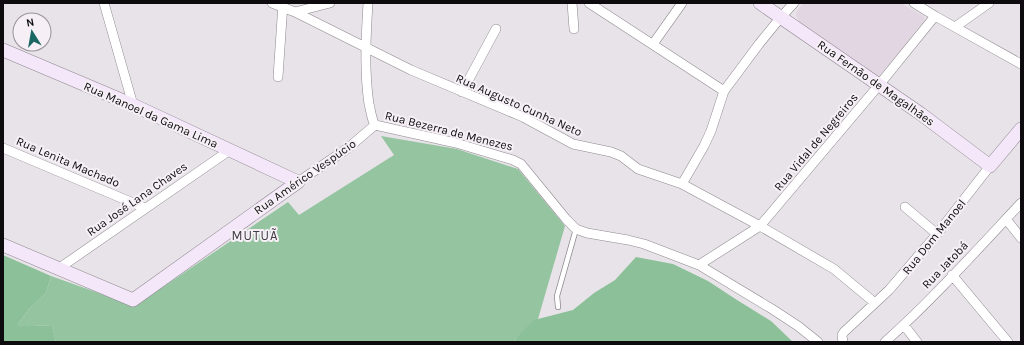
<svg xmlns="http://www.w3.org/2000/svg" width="1024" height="345" font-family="Karla,sans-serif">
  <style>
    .built { fill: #e1d6e1 }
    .green { fill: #94c5a0 }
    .forest { fill: #8bc098 }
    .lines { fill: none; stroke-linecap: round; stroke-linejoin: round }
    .lane-casing { stroke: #8e898e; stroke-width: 6 }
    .street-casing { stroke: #8e898e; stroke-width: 10 }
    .secondary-casing { stroke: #8e898e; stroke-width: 14 }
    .lane { stroke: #fff; stroke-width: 4.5 }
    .street { stroke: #fff; stroke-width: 9 }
    .secondary { stroke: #f4e7fa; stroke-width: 13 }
    .labels { text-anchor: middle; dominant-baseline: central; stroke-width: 4; stroke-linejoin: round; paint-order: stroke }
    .street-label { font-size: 12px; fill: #0d0b0d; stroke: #f6f0f6 }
    .neighbourhood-label { font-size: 13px; letter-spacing: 1px; fill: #413d42; stroke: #f6f0f6 }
  </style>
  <rect width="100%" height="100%" fill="#e8e3e9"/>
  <path class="built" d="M 804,3 L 901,3 L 923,16 L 925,19 L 879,79 L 799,22 L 796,15 L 797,11 Z"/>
  <path class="green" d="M 381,136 L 457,149 L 518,169 L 565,226 L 538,319 L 516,338 L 515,342 L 56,342 L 52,326 L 30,325 L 18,328 L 18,324 L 29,309 L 46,293 L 51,276 L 135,306 L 288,202 L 299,215 L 394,155 Z"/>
  <path class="forest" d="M 3,255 L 51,276 L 46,293 L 29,309 L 18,324 L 18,327 L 30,325 L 52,326 L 56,342 L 3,342 Z
    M 636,257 L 673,264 L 708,281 L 737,300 L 771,321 L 793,342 L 515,342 L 516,338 L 534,320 L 573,310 L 594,293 L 615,280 Z"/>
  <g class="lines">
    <defs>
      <path id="lane" d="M 558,307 L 557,296 L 576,229"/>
      <path id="street" d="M 104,3 L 133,105
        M 272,3 L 295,12 L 411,70 L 523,117 L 573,144 L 611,152 L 621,156 L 638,169 L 682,184 L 760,226 L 834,269 L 875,303
        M 368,3 C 366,36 364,70 369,104 C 371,111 371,118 375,125
        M 572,3 L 574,29
        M 589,3 L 724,91
        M 914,3 L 935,16 L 1021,64
        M 295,12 L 330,3
        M 955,27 L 989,3
        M 653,44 L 682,3
        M 278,77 L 283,3
        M 462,92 L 496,29
        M 375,125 L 456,143 L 513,160 L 521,164 L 566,219 L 576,229 L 587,233 L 628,240 L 644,244 L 699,265 L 772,309 L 798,326 L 818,342
        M 3,148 L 145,208
        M 298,182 L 348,148 L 375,125
        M 682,184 L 704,146 L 711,131 L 724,91 L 759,44 L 781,17 L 794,3
        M 905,207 L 937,234
        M 1006,219 L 1021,238
        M 699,265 L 760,226 L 879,85 L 935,16
        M 58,269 L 230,150
        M 952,275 L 1008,342
        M 904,325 L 917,342
        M 843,342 L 842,335 L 844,332 L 889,290 L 937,234 L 990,166
        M 885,342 C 933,299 977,250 1021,203"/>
      <path id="secondary" d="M 760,3 L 921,114 L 990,166 L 1021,129
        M 3,50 L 133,105 L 298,182 L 133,300 L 3,245"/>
    </defs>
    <use href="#lane" class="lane-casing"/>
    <use href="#street" class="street-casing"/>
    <use href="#secondary" class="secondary-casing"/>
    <use href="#lane" class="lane"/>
    <use href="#street" class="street"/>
    <use href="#secondary" class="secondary"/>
  </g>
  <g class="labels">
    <g class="street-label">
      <text transform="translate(876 83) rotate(35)">Rua Fernão de Magalhães</text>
      <text transform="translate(519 105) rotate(24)">Rua Augusto Cunha Neto</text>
      <text transform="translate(151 115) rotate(24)">Rua Manoel da Gama Lima</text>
      <text transform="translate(449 131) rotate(14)">Rua Bezerra de Menezes</text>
      <text transform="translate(816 142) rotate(-50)">Rua Vidal de Negreiros</text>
      <text transform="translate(68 162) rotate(23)">Rua Lenita Machado</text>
      <text transform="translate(305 177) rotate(-35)">Rua Américo Vespúcio</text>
      <text transform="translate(137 199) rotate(-35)">Rua José Lana Chaves</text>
      <text transform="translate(934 237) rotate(-51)">Rua Dom Manoel</text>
      <text transform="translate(945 265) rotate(-46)">Rua Jatobá</text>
    </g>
    <g class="neighbourhood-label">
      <text x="255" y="235">MUTUÃ</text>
    </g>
  </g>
  <rect width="1024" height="345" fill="none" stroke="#0d0b0d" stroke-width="8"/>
  <g transform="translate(32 32) rotate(349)"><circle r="19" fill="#f6f0f6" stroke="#999499"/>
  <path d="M0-3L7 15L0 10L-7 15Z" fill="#196662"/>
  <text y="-6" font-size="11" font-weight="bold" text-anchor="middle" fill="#0d0b0d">N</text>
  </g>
</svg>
